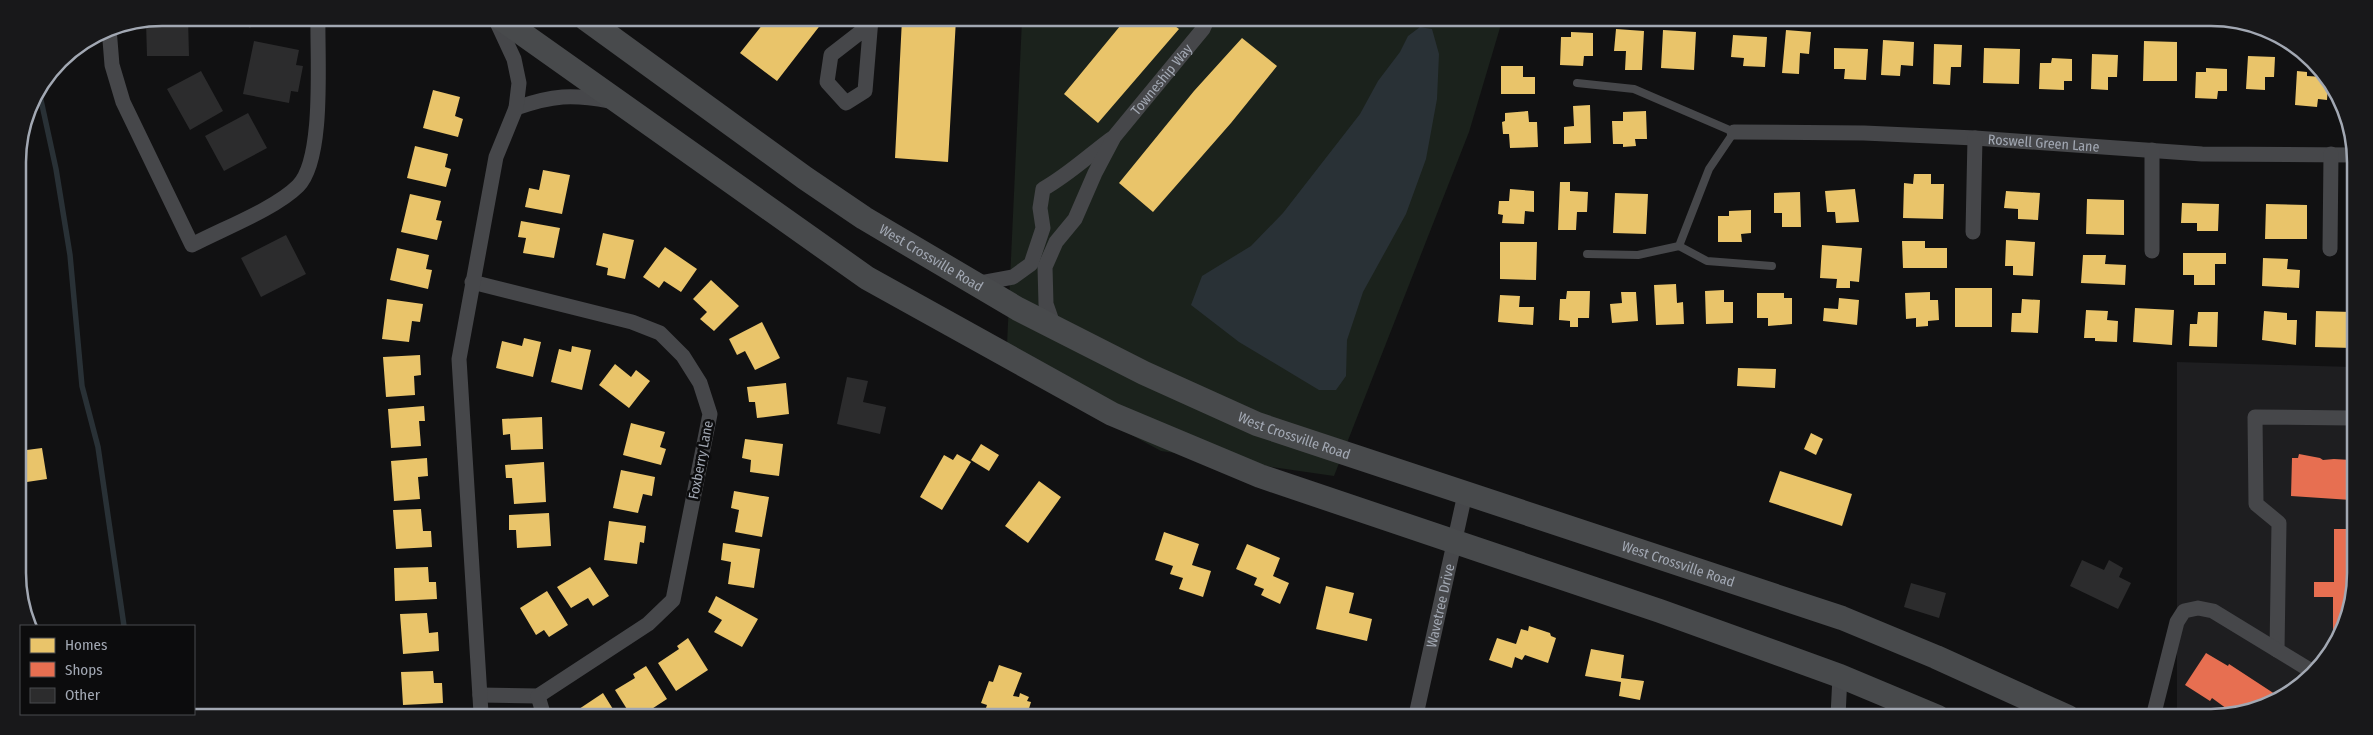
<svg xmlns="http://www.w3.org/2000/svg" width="2373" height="735" font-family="'Fira Sans Condensed',sans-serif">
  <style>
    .built { fill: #1e1e20 }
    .green { fill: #1b221c }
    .water { fill: #293136 }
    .homes { fill: #e9c46a }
    .shops { fill: #e76f51 }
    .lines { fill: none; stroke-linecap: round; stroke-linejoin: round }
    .stream { stroke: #293136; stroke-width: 5.5 }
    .building { fill: #2c2c2d }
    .lane { stroke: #46474a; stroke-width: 8 }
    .street { stroke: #46474a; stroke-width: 15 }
    .primary { stroke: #484a4c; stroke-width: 24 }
    .labels { text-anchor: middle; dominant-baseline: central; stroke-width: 5; stroke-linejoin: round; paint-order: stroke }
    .street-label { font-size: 14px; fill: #a2a8b3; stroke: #0c0c0d }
    .rim { fill: none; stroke: #a2a8b3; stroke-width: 2.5 }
  </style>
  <rect width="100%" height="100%" fill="#111112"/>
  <path class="built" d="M 2177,362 L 2352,367 L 2350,610 L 2331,653 L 2299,687 L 2266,707 L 2219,717 L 2177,717 Z"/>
  <path class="green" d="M 1022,20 L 1502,21 L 1469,132 L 1334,476 L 1161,451 L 1006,367 Z"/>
  <path class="water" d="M 1420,27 L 1432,29 L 1439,54 L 1437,99 L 1426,159 L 1406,214 L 1363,292 L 1347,340 L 1346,376 L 1336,390 L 1319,390 L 1239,342 L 1191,305 L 1202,276 L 1251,246 L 1283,213 L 1360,114 L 1378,81 L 1400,52 L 1408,36 Z"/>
  <path class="homes" d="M 767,19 L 825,19 L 777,81 L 740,53 Z
    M 902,19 L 956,19 L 948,162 L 895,158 Z
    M 1125,20 L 1167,20 L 1179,29 L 1098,123 L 1064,94 Z
    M 1255,20 L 1310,20 L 1310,27 L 1255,24 Z
    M 1616,29 L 1644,31 L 1642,70 L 1625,70 L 1626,51 L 1614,51 Z
    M 1663,30 L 1696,32 L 1694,70 L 1661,68 Z
    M 1786,30 L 1811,32 L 1809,54 L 1800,53 L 1799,74 L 1782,73 Z
    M 1571,32 L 1593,33 L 1593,56 L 1584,56 L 1583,66 L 1560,65 L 1561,37 L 1571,37 Z
    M 1733,35 L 1767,37 L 1765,67 L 1743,66 L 1744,58 L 1731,57 Z
    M 1242,38 L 1277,66 L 1231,123 L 1153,212 L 1119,183 L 1194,91 Z
    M 1883,40 L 1914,42 L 1913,66 L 1901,65 L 1900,76 L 1881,75 Z
    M 2144,41 L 2177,42 L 2177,81 L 2143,81 Z
    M 1934,44 L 1962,45 L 1961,67 L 1951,67 L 1950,85 L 1933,84 Z
    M 1834,48 L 1868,49 L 1866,80 L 1844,79 L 1845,69 L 1834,69 Z
    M 1984,48 L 2020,49 L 2019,84 L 1983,83 Z
    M 2092,54 L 2118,55 L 2117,77 L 2108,77 L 2108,90 L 2091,89 Z
    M 2248,56 L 2275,57 L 2274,77 L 2265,77 L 2265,90 L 2246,89 Z
    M 2052,58 L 2072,59 L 2072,81 L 2064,81 L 2064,90 L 2039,89 L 2040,63 L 2051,63 Z
    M 1501,66 L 1523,66 L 1523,77 L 1535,77 L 1535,94 L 1501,94 Z
    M 2206,68 L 2227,69 L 2227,91 L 2218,91 L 2217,99 L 2195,98 L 2196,72 L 2206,72 Z
    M 2297,71 L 2307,72 L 2307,76 L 2324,77 L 2328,85 L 2327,100 L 2318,99 L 2317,107 L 2295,105 Z
    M 433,90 L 460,97 L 455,116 L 463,119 L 458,137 L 423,128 Z
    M 1590,105 L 1591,143 L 1564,144 L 1564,127 L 1574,126 L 1573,106 Z
    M 1528,111 L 1529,122 L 1537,122 L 1538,147 L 1510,148 L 1509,134 L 1503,134 L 1502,122 L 1505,121 L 1505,113 Z
    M 1646,111 L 1647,139 L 1635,139 L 1636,146 L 1623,147 L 1623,144 L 1613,144 L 1612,121 L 1623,121 L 1623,112 Z
    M 415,146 L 448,154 L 445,167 L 451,169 L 446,187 L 407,178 Z
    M 543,170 L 570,175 L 562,214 L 525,207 L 529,188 L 539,190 Z
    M 1914,174 L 1931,174 L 1931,184 L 1944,184 L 1943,219 L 1903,218 L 1904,183 L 1913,184 Z
    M 1560,182 L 1570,182 L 1570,191 L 1588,192 L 1587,212 L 1577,212 L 1576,230 L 1558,230 Z
    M 1510,189 L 1534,191 L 1534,212 L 1525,211 L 1524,224 L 1502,223 L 1503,215 L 1498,214 L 1499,201 L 1509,201 Z
    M 1855,189 L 1859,222 L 1836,223 L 1835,212 L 1827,212 L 1825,191 Z
    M 2006,191 L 2040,193 L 2038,220 L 2018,219 L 2018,209 L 2004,208 Z
    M 1800,192 L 1801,227 L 1782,227 L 1782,213 L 1774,213 L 1774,193 Z
    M 1615,193 L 1648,194 L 1646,234 L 1613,233 Z
    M 410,194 L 441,201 L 436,220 L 442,221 L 437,240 L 401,232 Z
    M 2087,199 L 2124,200 L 2124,235 L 2086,234 Z
    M 2182,203 L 2219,204 L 2218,231 L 2197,231 L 2197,223 L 2181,223 Z
    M 2266,204 L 2307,205 L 2307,239 L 2265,239 Z
    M 1751,210 L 1751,233 L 1741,234 L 1742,242 L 1718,242 L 1718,216 L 1729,216 L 1729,211 Z
    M 521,221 L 560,228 L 554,258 L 523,253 L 526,238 L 518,237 Z
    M 603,233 L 634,240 L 625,279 L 607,275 L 608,268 L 596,265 Z
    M 2006,240 L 2035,242 L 2033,276 L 2013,275 L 2013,266 L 2005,266 Z
    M 1902,241 L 1925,241 L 1925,248 L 1947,248 L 1947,268 L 1903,268 Z
    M 1500,242 L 1537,242 L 1536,280 L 1500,279 Z
    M 1822,245 L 1862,248 L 1859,282 L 1850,281 L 1850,288 L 1836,288 L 1837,279 L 1820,278 Z
    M 665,247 L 697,269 L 681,292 L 664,281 L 659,288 L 643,277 Z
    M 397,248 L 429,255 L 426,269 L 432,270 L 428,289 L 390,280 Z
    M 2183,253 L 2226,253 L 2226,264 L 2215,264 L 2215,285 L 2194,285 L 2194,275 L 2183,275 Z
    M 2083,255 L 2106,255 L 2105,264 L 2126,265 L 2125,285 L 2081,283 Z
    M 2263,258 L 2288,259 L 2287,269 L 2300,270 L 2299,288 L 2262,286 Z
    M 711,280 L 739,306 L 714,331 L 700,319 L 707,312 L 693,299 Z
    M 1676,284 L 1677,303 L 1683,302 L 1684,324 L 1656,325 L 1654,285 Z
    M 1955,288 L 1992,288 L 1992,327 L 1955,327 Z
    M 1724,290 L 1724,302 L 1733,302 L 1733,323 L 1706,324 L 1705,291 Z
    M 1567,291 L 1590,291 L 1589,318 L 1578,318 L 1578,327 L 1570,327 L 1570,321 L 1559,320 L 1560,299 L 1566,299 Z
    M 1621,292 L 1636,292 L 1638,321 L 1612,323 L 1610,304 L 1622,303 Z
    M 1930,292 L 1930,300 L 1938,300 L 1939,320 L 1928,321 L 1928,326 L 1916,327 L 1916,318 L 1906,319 L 1905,293 Z
    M 1757,293 L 1784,293 L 1784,298 L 1792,298 L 1792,324 L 1768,326 L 1768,318 L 1757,318 Z
    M 1500,295 L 1520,296 L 1519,307 L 1534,307 L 1533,325 L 1498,322 Z
    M 1839,298 L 1859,300 L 1857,325 L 1823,321 L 1824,308 L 1838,309 Z
    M 387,299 L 423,304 L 420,322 L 412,321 L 409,342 L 382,339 Z
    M 2022,299 L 2040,300 L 2038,333 L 2011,332 L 2012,313 L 2021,313 Z
    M 2135,308 L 2174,310 L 2172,345 L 2133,342 Z
    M 2086,310 L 2108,311 L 2107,320 L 2118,321 L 2117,342 L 2095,341 L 2095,338 L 2084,338 Z
    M 2264,311 L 2287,313 L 2287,320 L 2297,320 L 2296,345 L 2262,340 Z
    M 2316,311 L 2352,312 L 2352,348 L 2315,347 Z
    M 2198,312 L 2218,312 L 2217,347 L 2189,346 L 2190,324 L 2197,324 Z
    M 762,322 L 780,358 L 755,370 L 745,351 L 737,355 L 729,339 Z
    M 524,338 L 541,342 L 533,377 L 496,368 L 502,341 L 522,346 Z
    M 572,346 L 591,350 L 582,390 L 551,382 L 559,349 L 571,352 Z
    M 420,355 L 421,375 L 414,376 L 415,395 L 386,397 L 383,357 Z
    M 615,364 L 631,377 L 636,370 L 650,381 L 629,408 L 599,385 Z
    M 1738,368 L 1776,369 L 1775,388 L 1737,386 Z
    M 786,383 L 789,414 L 757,418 L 755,402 L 749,402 L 747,387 Z
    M 424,406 L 425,421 L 419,421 L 421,446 L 391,448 L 388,409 Z
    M 542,417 L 543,449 L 511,450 L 510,434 L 503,435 L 502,419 Z
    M 631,423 L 665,432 L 660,447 L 666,449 L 661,465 L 623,455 Z
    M 1811,433 L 1823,439 L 1816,455 L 1804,449 Z
    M 745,439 L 783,444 L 779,476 L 750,472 L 751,460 L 742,458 Z
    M 981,444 L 999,455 L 989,471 L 971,460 Z
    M 42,448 L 47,479 L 20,483 L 19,451 Z
    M 957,454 L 971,462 L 942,510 L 920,497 L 944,455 L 953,460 Z
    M 427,458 L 428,476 L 418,477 L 420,499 L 394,501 L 391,461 Z
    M 544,462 L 546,502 L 514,504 L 512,478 L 506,478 L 505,465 Z
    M 621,470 L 655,477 L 652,496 L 643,494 L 638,513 L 613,508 Z
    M 1780,471 L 1852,494 L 1842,526 L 1769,502 Z
    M 1039,481 L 1061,497 L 1028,543 L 1005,526 Z
    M 734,491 L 769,497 L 762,537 L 735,532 L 739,510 L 731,508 Z
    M 421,509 L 423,531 L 431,531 L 432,547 L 396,549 L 393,510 Z
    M 549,513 L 551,546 L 517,548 L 516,530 L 509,530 L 509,515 Z
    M 609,521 L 646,526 L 644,543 L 640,542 L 637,564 L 604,560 Z
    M 1164,532 L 1199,544 L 1192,565 L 1211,571 L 1203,597 L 1179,589 L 1183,578 L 1170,574 L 1173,566 L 1155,560 Z
    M 723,543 L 760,549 L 754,588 L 728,584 L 731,562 L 721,560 Z
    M 1247,544 L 1280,558 L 1273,576 L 1289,583 L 1280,604 L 1261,595 L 1264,589 L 1254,585 L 1257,578 L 1236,569 Z
    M 20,560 L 22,560 L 23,582 L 20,582 Z
    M 428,567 L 429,582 L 436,582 L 437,599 L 395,601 L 394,568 Z
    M 590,567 L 609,596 L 593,606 L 588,598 L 571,608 L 557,587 Z
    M 1326,586 L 1354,593 L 1349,613 L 1372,619 L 1367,641 L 1316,629 Z
    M 547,591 L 568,625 L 549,637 L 544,630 L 536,635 L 520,608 Z
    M 716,596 L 758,619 L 742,647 L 714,632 L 722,620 L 708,612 Z
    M 427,613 L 429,633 L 438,632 L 439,651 L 403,654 L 400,614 Z
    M 1529,626 L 1550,633 L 1551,636 L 1556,638 L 1548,663 L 1525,655 L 1522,660 L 1515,657 L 1512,668 L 1489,660 L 1497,638 L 1516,644 L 1521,629 L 1528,631 Z
    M 688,638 L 708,670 L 676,691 L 658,663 L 679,649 L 677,646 Z
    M 1591,649 L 1624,655 L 1621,678 L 1644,681 L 1640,700 L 1619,696 L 1621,682 L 1585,676 Z
    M 999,665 L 1022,673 L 1013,696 L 1019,697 L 1020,693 L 1029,697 L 1027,701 L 1031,702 L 1027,715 L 984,714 L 987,705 L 981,703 L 989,681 L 993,682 Z
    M 646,666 L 667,699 L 644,714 L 630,714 L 615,690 L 635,678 L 633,674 Z
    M 433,671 L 434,683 L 442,683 L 443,703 L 403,705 L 401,672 Z
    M 603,693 L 616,714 L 577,713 L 576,711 Z"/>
  <path class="shops" d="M 2299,454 L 2320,458 L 2323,460 L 2334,459 L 2351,460 L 2351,500 L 2291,496 L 2292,458 L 2298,458 Z
    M 2334,529 L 2351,529 L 2350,610 L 2333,648 L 2333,597 L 2314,597 L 2314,582 L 2334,582 Z
    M 2206,653 L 2228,666 L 2229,664 L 2281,698 L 2266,707 L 2234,714 L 2212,698 L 2210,701 L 2185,685 Z"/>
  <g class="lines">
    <path class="stream" d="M 39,91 L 56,169 L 70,255 L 82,386 L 98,447 L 124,626"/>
  </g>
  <path class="building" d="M 163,17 L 188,18 L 189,56 L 147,56 L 146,21 Z
    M 237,18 L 257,18 L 250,28 Z
    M 254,41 L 299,50 L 296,65 L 303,66 L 298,92 L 291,91 L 289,103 L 243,94 Z
    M 201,71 L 223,111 L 190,130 L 167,89 Z
    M 248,113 L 267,148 L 224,171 L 205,136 Z
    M 286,235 L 306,274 L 261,297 L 241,258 Z
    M 847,377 L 868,381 L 863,402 L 886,407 L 880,434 L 837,424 Z
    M 2082,560 L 2104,570 L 2109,560 L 2123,568 L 2119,577 L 2131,583 L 2118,609 L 2070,586 Z
    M 1911,583 L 1946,593 L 1939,618 L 1904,607 Z"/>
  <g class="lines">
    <path class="lane" d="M 1577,83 L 1634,89 L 1734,132 L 1709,169 L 1679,246 L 1638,255 L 1587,254
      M 1679,246 L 1707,261 L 1772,266"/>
    <g class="street">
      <path d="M 871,24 L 831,55 L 827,82 L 846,103 L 865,91 L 871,19"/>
      <path d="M 109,28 L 112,65 L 123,102 L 192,245 C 222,229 275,209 298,186 C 325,159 317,56 318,18"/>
      <path d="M 516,108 C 553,95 572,94 610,101"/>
      <path id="s1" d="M 1734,132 L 1864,133 L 1975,138 L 2202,154 L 2353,155"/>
      <path d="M 1973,232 L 1975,138"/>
      <path d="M 2330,249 L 2331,154"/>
      <path d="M 2152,251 L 2152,150"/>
      <path d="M 472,282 L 632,322 L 660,333 L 683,356 L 700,383 L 710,414 L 673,600 L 648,624 L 538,696 L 480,695"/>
      <path d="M 975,284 L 1013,277 L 1031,264 L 1043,228 L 1040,208 L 1043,189 C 1068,175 1088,156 1111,139"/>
      <path id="s2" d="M 1054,327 L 1046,304 L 1045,267 L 1056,242 L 1075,219 L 1095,173 L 1114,137 L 1203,29 L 1207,20"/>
      <path d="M 2277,650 L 2279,523 L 2256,504 L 2255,417 L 2351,418"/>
      <path d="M 538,696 L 543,713"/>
      <path d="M 481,713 L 459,359 L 496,157 L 516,108 L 519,83 L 514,59 L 495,18"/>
      <path id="s3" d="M 1416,715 L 1465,494"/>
      <path d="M 1838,716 L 1840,676"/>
      <path d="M 2153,717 L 2177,622 L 2184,611 L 2198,608 L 2213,611 L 2313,672"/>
    </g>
    <g class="primary">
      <path d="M 500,18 L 867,278 L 1112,414 L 1260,476 L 1660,611 L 1840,676 L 1938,717"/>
      <path id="s4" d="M 586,19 L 805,178 L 864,218 L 1018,309 L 1144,373 L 1257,424 L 1842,618 L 1936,657 L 2068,717"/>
    </g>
  </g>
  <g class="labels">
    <g class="street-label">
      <text stroke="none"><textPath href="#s2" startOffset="284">Towneship Way</textPath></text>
      <text stroke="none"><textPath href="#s1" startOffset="310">Roswell Green Lane</textPath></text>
      <text stroke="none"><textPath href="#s4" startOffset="420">West Crossville Road</textPath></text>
      <text stroke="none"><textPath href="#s4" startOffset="825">West Crossville Road</textPath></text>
      <text transform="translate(701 460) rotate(-79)">Foxberry Lane</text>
      <text stroke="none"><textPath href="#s4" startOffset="1230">West Crossville Road</textPath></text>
      <text stroke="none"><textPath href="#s3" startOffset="112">Wavetree Drive</textPath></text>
    </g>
  </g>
  <path d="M0 0H2373V735H0ZM162 26H2211A136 136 0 0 1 2347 162V573A136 136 0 0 1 2211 709H162A136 136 0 0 1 26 573V162A136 136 0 0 1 162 26Z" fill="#18181a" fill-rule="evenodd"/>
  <path class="rim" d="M162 26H2211A136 136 0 0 1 2347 162V573A136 136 0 0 1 2211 709H162A136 136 0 0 1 26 573V162A136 136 0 0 1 162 26Z"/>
  <rect x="20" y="625" width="175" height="90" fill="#0c0c0d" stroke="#484a4f"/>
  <rect x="30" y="638" width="25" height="15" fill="#e9c46a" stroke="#484a4f"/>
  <text x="65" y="650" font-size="15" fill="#a2a8b3">Homes</text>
  <rect x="30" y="662" width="25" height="15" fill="#e76f51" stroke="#484a4f"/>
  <text x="65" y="675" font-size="15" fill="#a2a8b3">Shops</text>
  <rect x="30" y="688" width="25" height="15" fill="#2c2c2d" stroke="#484a4f"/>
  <text x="65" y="700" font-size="15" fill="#a2a8b3">Other</text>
</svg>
